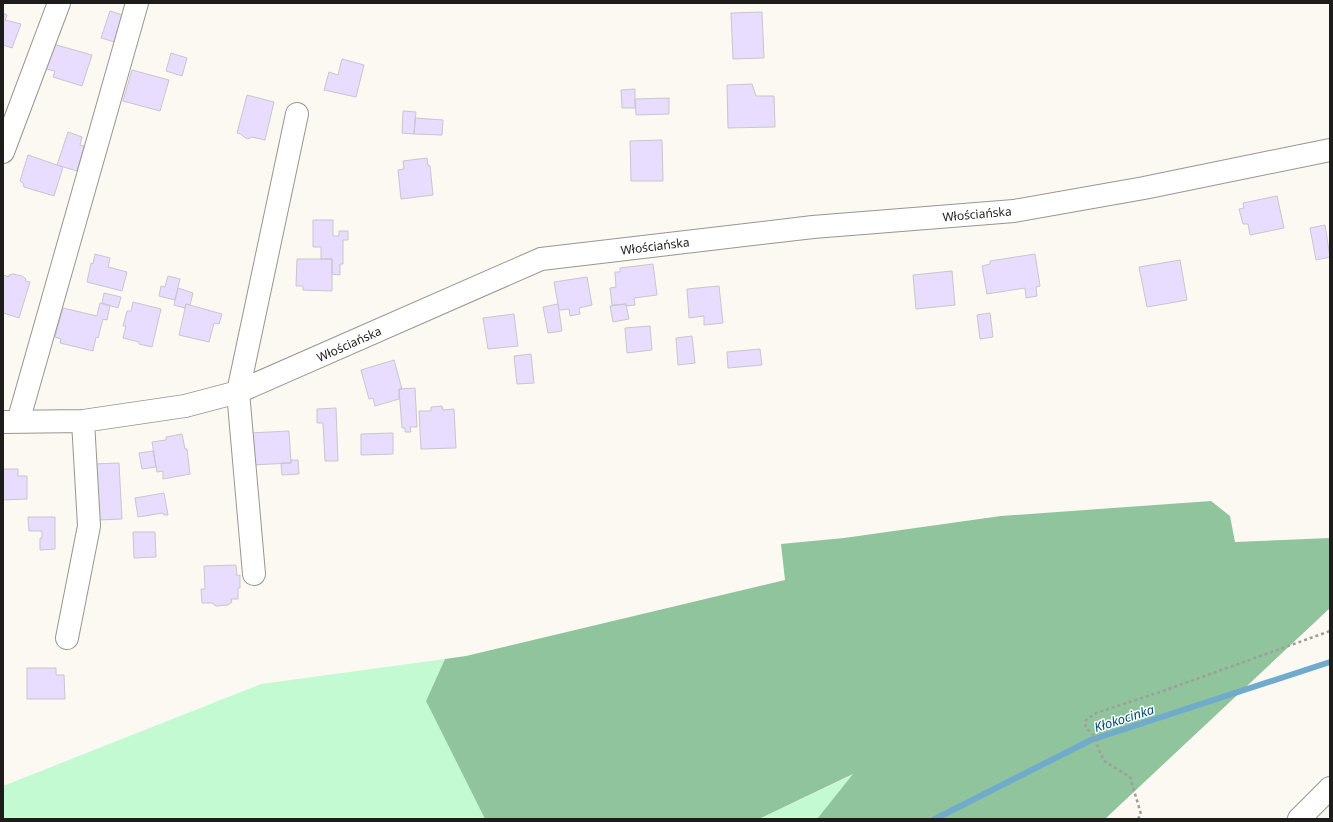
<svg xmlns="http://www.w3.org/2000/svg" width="1333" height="822" font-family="'Noto Sans',sans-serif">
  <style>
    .green { fill: #c4fad2 }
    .forest { fill: #8fc49d }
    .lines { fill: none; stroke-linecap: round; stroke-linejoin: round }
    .stream { stroke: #71abcc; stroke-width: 6 }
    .building { fill: #e8ddff; stroke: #c9c6cd }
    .minor-casing { stroke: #999690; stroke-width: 24 }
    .highway-casing { stroke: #999690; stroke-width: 24 }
    .path { stroke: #a09e99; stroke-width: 2.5; stroke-dasharray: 3 3; stroke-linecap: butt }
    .minor { stroke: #fff; stroke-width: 22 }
    .highway { stroke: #fff; stroke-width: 22 }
    .labels { text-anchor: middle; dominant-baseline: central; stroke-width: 3; stroke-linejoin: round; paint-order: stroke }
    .street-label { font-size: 12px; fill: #1d1c1a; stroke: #fff }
    .water-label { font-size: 13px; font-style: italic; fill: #004f71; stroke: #fff }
  </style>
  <rect width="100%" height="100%" fill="#fbf9f2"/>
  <path class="green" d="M 445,659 L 426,701 L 485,819 L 3,819 L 3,786 L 261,684 Z
    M 854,774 L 817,819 L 759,819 Z"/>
  <path class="forest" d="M 1211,501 L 1230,516 L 1235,542 L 1330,538 L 1330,608 L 1105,819 L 817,819 L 853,774 L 759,819 L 485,819 L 426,701 L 445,659 L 466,656 L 785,580 L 781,544 L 844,538 L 1001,516 Z"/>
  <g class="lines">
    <path class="stream" d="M 935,819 L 1091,740 L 1330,662"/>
  </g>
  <path class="building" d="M 110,11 L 126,16 L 118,43 L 101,38 Z
    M 762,12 L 764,58 L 733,59 L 731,13 Z
    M 3,13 L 7,15 L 5,20 L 21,24 L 12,48 L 3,45 Z
    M 53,44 L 92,55 L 82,86 L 53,77 L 55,71 L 46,69 Z
    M 171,53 L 187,58 L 182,76 L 166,71 Z
    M 342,59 L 364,65 L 356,97 L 324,90 L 329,72 L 338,75 Z
    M 132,70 L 169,80 L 160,111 L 123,101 Z
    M 752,84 L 756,96 L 774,96 L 775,127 L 728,128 L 727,85 Z
    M 635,89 L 635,108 L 622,108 L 621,90 Z
    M 247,95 L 274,102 L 265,140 L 252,137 L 248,139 L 244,137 L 241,134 L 237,133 Z
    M 669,98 L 669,114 L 636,115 L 635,99 Z
    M 403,111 L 416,112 L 414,134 L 402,133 Z
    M 415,118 L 443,120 L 442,135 L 414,134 Z
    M 68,132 L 82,137 L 80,145 L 84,146 L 77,171 L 57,165 Z
    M 662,140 L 663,181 L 631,181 L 630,141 Z
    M 28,155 L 63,167 L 54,196 L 24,187 L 23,183 L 20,181 Z
    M 427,158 L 428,165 L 430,166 L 433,195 L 401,199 L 398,170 L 404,169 L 403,161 Z
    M 1277,196 L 1284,228 L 1250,235 L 1248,224 L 1243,224 L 1239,209 L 1244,208 L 1243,203 Z
    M 313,220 L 333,220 L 333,236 L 339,236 L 339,231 L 348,231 L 348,240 L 343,240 L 343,264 L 340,264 L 340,275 L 332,274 L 332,259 L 321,259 L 321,247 L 313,247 Z
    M 1325,225 L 1330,257 L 1316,260 L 1310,228 Z
    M 95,254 L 110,258 L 108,267 L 127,272 L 122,291 L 87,282 L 91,263 L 93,264 Z
    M 1035,254 L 1040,286 L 1036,287 L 1037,296 L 1026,298 L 1025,288 L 987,294 L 982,266 L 990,264 L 990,261 Z
    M 297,259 L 332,259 L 332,291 L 303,290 L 303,286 L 296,286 Z
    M 1180,260 L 1187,300 L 1147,307 L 1139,267 Z
    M 653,264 L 657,295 L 634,298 L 635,305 L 626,306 L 626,304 L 612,305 L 610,288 L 616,287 L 615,272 L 620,272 L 620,268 Z
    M 952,271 L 955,305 L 916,309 L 913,275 Z
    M 13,274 L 22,276 L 26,279 L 25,281 L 30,282 L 19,318 L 3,313 L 3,275 L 9,277 L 9,275 Z
    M 168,276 L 180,279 L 175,300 L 159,296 L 161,286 L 165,287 Z
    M 587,277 L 592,305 L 579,308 L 580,314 L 570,316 L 569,309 L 559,310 L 554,282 Z
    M 719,286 L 723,323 L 704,325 L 704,316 L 689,318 L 687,289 Z
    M 178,288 L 193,293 L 190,305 L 186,304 L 185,308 L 174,305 Z
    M 104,293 L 121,297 L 118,308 L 102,303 Z
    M 133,302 L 161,309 L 152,347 L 139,344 L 139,342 L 123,338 L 126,326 L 123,326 L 127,311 L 131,311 Z
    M 100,303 L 110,306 L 107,320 L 103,319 L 98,338 L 96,337 L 93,351 L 60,343 L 61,339 L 55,337 L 63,308 L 97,316 Z
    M 186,304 L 222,314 L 219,324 L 214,323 L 209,342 L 179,335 Z
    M 558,304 L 562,331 L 548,333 L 543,307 Z
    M 626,304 L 629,319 L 613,322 L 610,306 Z
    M 990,313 L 993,337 L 980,339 L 977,315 Z
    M 514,314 L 518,346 L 488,349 L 483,318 Z
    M 650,326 L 652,350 L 627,353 L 625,328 Z
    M 692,336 L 695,363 L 678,365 L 676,338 Z
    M 760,349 L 762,365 L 728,368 L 727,352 Z
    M 531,354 L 534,383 L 517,384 L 514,356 Z
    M 394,360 L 402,389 L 399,389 L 399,399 L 375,406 L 373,398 L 369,399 L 361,370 Z
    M 415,388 L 417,427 L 410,427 L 411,432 L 405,432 L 405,428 L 402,428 L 399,389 Z
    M 442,406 L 443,410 L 454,409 L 456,448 L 421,449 L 419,411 L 431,411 L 431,407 Z
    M 336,408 L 338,461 L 325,461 L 323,423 L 317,423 L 317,409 Z
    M 289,431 L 291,463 L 252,465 L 250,433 Z
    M 393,433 L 393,454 L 361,455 L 361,434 Z
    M 182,434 L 185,449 L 187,449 L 190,474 L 163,479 L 163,471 L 157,472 L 152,442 L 166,440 L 166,437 Z
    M 153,451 L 156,467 L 142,469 L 139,453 Z
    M 291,460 L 298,460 L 299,474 L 282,475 L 281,463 L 291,463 Z
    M 119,463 L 122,519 L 98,520 L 94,464 Z
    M 3,469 L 18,469 L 18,476 L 27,476 L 27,499 L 3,500 Z
    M 164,493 L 168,515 L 164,515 L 163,513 L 138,517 L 135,498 Z
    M 28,517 L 55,517 L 55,549 L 40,550 L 40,538 L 42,538 L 42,531 L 29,531 Z
    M 133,532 L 155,532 L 156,557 L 134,558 Z
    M 236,565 L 237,576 L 240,575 L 240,588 L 238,588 L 238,599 L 231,599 L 232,602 L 228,605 L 216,606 L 212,603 L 202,603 L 201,589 L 205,589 L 204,566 Z
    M 27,668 L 56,668 L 56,675 L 64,675 L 65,699 L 27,699 Z"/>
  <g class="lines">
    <defs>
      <path id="minor" d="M 3,152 L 59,3
        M 3,422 L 83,421 L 185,406 L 238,392 L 541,259 L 813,227 L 1014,211 L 1144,188 L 1330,150
        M 18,422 L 137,3
        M 254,574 L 238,392 L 297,114
        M 67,638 L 89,526 L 83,421"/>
      <path id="highway" d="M 1299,819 L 1330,788"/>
    </defs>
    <use href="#minor" class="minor-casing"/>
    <use href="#highway" class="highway-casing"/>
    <path class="path" d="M 1138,819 L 1141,814 L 1130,777 L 1104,761 L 1092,733 L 1087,729 L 1085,724 L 1086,720 L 1096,713 L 1163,691 L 1330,631"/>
    <use href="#minor" class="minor"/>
    <use href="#highway" class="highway"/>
  </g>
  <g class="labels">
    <g class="street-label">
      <text transform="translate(977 214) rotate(-5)">Włościańska</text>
      <text transform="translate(655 246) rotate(-7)">Włościańska</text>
      <text transform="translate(349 344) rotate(-24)">Włościańska</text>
    </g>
    <g class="water-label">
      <text transform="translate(1124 718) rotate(-18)">Kłokocinka</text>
    </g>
  </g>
  <rect width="1333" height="822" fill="none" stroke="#1d1c1a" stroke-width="8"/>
</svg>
